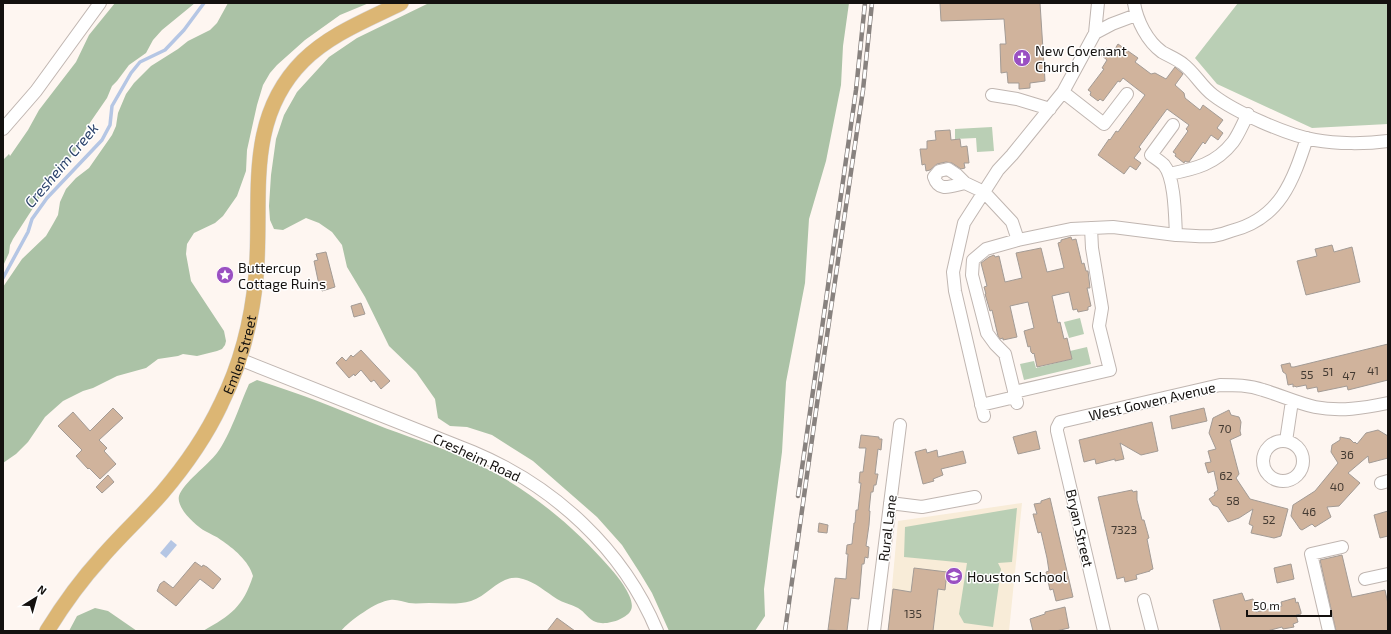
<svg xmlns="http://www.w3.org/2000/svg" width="1391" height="634" font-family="'Exo 2',sans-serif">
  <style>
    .education { fill: #f8ecd8 }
    .green { fill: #bacfb5 }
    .forest { fill: #abc2a6 }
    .water { fill: #b5c6e4 }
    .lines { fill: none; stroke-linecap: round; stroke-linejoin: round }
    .stream { stroke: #b5c6e4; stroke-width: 3.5 }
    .building { fill: #d0b39c; stroke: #a39b95 }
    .minor-casing { stroke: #c0b6b1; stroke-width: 14 }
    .major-casing { stroke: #d5d4d4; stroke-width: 16 }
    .minor { stroke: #fff; stroke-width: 12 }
    .major { stroke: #dcb674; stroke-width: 15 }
    .rail-casing { stroke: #88827f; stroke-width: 4.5 }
    .rail { stroke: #fff; stroke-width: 3; stroke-dasharray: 9; stroke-linecap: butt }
    .labels { text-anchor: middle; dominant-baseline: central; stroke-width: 3; stroke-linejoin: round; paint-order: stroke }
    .number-label { font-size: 12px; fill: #433a32 }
    .poi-label { font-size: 14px; fill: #14110f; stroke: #fff; text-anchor: start }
    .street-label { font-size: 14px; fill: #14110f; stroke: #fff }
    .water-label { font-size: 15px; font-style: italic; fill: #2b426b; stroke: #fff }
  </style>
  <rect width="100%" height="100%" fill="#fef6f1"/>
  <path class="education" d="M 1022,503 L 1009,631 L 888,631 L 898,521 Z"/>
  <path class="green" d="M 1238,3 L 1388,3 L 1388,124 L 1312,128 L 1217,84 L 1195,58 Z
    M 992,127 L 994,151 L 977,152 L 976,138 L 955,139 L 955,129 Z
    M 1080,318 L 1084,334 L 1069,338 L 1064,322 Z
    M 1087,347 L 1091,364 L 1024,380 L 1020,364 L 1034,361 L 1036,368 L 1072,359 L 1070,351 Z
    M 1017,508 L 1012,562 L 998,563 L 1001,569 L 993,627 L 964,623 L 959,614 L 967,563 L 904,557 L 905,527 Z"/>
  <path class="forest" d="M 115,3 L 195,3 L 162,30 L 153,40 L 146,53 L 129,65 L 117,81 L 112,86 L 107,98 L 87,127 L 76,150 L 58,175 L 46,188 L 13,239 L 10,245 L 9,253 L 3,266 L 3,160 L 9,154 L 10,156 L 28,130 L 39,110 L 76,62 L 89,35 Z
    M 228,3 L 369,3 L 340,15 L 305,40 L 277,65 L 270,73 L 263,85 L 257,105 L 247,150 L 246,171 L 237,196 L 223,216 L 215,223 L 194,233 L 187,244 L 186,254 L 191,281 L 224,331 L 226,341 L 225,345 L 222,349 L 217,351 L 197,356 L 183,354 L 178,356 L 158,359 L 146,368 L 117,376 L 93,388 L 83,391 L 63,401 L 45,417 L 28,442 L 16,454 L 3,463 L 3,287 L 22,259 L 46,236 L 53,224 L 58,215 L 60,202 L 66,189 L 76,178 L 89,168 L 112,135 L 116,126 L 118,113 L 126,94 L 134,83 L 151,66 L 178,49 L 188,41 L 210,30 L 217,23 Z
    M 429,3 L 849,3 L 843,46 L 841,85 L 826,161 L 809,219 L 805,283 L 786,382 L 782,452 L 764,589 L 765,616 L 755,631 L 669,631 L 652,593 L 640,573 L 622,545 L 597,517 L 533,461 L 492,435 L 467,427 L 450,426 L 438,418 L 435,399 L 416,372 L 389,346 L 365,297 L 347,267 L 342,245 L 332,232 L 319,223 L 306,218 L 283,230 L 274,229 L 270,220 L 269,206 L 271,175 L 276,139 L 284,115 L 297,92 L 329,57 L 357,38 Z
    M 257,380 C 278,387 300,394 320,402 C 339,409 356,417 375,424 C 405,436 436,445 466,459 C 522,483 571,523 611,569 C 618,577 636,599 631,610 C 627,619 606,626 596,622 C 589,620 585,612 578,608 C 571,604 563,603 557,599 C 546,592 535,582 523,579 C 502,572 490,595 471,601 C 458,605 443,603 429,603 C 422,603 416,604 409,603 C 403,602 397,599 390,600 C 377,601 349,621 341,631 L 203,631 C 231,615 243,607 253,576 C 249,561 233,548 221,540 C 216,536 210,534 205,531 C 196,526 176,508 179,496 C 183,483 208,465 217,453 C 230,436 240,404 249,384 Z
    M 95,608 L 108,611 L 137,631 L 69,631 L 77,616 Z"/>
  <path class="water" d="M 171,540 L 177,545 L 166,558 L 160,553 Z"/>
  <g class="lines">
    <path class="stream" d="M 3,278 L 28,232 L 32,219 L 47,198 L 102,140 L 110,125 L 112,106 L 131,73 L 140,62 L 165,50 L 184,30 L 204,3"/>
  </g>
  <path class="building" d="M 940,3 L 1040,3 L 1045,81 L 1030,83 L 1030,88 L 1019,89 L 1019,83 L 1008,83 L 1007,72 L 1001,73 L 1000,44 L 1006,44 L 1004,19 L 941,21 Z
    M 1118,44 L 1138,58 L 1135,62 L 1151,74 L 1155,73 L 1166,79 L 1175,67 L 1182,73 L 1183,74 L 1175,85 L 1184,93 L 1185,98 L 1200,110 L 1203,105 L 1223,120 L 1217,128 L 1223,133 L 1218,140 L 1211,135 L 1205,144 L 1203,142 L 1189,162 L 1187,162 L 1185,161 L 1184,163 L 1175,156 L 1176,154 L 1173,152 L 1188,131 L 1186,129 L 1189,125 L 1167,109 L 1139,147 L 1141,149 L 1134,158 L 1141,163 L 1136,170 L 1130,166 L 1124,174 L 1098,155 L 1109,139 L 1110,140 L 1116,131 L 1118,132 L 1145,95 L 1123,78 L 1120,82 L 1118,81 L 1103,101 L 1100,99 L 1098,101 L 1090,95 L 1091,92 L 1088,90 L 1104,69 L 1102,68 L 1107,60 L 1101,55 L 1106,48 L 1113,52 Z
    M 950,130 L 951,140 L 960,139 L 961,147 L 967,146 L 969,163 L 964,163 L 965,168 L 961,169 L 952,163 L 946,162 L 937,164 L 930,170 L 926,171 L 925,164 L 922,165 L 920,149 L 927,149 L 927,141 L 936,140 L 935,131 Z
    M 1071,237 L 1072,240 L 1076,239 L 1082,264 L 1084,263 L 1086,271 L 1088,271 L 1090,288 L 1087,288 L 1091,306 L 1088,307 L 1088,310 L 1078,312 L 1077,309 L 1073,310 L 1069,292 L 1052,296 L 1058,323 L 1060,322 L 1064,339 L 1067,338 L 1072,359 L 1037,367 L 1034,353 L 1033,354 L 1031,352 L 1030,346 L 1028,347 L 1024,331 L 1034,328 L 1028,302 L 1010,306 L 1017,337 L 1003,340 L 1003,338 L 1000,339 L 998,336 L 992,310 L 990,311 L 985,294 L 986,294 L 984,287 L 987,286 L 981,263 L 989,257 L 994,255 L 995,257 L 999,256 L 1005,282 L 1022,278 L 1016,253 L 1041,248 L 1047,272 L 1064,268 L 1058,243 L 1061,242 L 1061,240 Z
    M 1332,245 L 1334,252 L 1352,247 L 1360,282 L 1306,295 L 1297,261 L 1317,256 L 1315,249 Z
    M 326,252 L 335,287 L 322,291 L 321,285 L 319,285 L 314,261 L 318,260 L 316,254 Z
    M 361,303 L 365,314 L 354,317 L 351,306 Z
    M 1388,344 L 1388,380 L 1348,390 L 1347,386 L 1318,392 L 1317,387 L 1307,389 L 1306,385 L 1296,387 L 1295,386 L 1293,387 L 1293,384 L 1288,385 L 1286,374 L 1283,372 L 1281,365 L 1290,363 L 1291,367 L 1294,367 Z
    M 361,350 L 390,381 L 381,389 L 374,380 L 371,382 L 361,370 L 355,376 L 354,374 L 349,378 L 336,363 L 342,357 L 346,361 L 351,355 L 353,357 Z
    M 113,408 L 123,418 L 99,440 L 107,448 L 104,451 L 116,464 L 100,479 L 89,468 L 88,469 L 76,456 L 82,450 L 58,426 L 73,412 L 90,431 Z
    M 1204,408 L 1207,421 L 1172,429 L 1170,416 Z
    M 1229,410 L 1231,415 L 1239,417 L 1241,422 L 1240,431 L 1241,435 L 1230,440 L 1239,474 L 1236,478 L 1250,499 L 1288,509 L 1281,536 L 1274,538 L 1251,533 L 1253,526 L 1249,524 L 1253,509 L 1239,518 L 1228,522 L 1218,507 L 1213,505 L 1209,499 L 1215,495 L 1214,493 L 1218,490 L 1214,471 L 1208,473 L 1205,463 L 1211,462 L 1208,451 L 1216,449 L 1209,433 L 1213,418 Z
    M 1152,422 L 1158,451 L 1141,455 L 1120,443 L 1124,459 L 1115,461 L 1115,459 L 1096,464 L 1095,459 L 1084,462 L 1079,440 Z
    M 1378,430 L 1388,436 L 1388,458 L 1369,463 L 1368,456 L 1348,473 L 1360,483 L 1339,506 L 1327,507 L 1331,517 L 1315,527 L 1312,524 L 1302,530 L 1300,529 L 1291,516 L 1293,505 L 1315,491 L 1338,463 L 1331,452 L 1332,445 L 1340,440 L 1340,437 L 1350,439 L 1354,443 L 1355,442 L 1357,444 L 1366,433 Z
    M 1036,431 L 1040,449 L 1018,454 L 1013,437 Z
    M 861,435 L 879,437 L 879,439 L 882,439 L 881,450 L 878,449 L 875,474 L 878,474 L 876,485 L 874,485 L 873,492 L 871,492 L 869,511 L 870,511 L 869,525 L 866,546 L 869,547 L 868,558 L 865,557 L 864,564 L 862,564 L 859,599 L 851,598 L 847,631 L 828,630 L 835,578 L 846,579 L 848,554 L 846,554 L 847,545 L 852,544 L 854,523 L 855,523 L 856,510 L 858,510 L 861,483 L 859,483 L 860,472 L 863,472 L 866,448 L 859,448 Z
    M 926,449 L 927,453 L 937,450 L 938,457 L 963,451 L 966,463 L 941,469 L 943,475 L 933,479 L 934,481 L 923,484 L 915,452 Z
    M 108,475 L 114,482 L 102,493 L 96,487 Z
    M 1132,490 L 1133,492 L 1137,491 L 1137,500 L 1142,520 L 1144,520 L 1149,538 L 1147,539 L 1153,569 L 1150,570 L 1150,571 L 1136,575 L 1137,579 L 1125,582 L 1124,577 L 1117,579 L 1098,497 Z
    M 1050,498 L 1073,597 L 1056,601 L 1053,589 L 1050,590 L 1046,572 L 1049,571 L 1047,558 L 1041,532 L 1038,533 L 1033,514 L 1037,514 L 1034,504 L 1041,503 L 1041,501 Z
    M 1388,511 L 1388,536 L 1380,538 L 1374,515 Z
    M 819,523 L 828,525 L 827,533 L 818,532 Z
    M 1342,555 L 1352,597 L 1385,590 L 1388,604 L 1388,631 L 1336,631 L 1320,560 Z
    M 195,562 L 202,567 L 203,565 L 207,567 L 221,579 L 213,589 L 200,579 L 176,606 L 157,591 L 160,584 L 164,581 L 173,588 Z
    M 1291,564 L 1294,579 L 1277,583 L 1274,568 Z
    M 914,568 L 947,572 L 945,590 L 938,589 L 933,631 L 888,631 L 893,589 L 911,592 Z
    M 1242,593 L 1245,601 L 1253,599 L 1256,612 L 1282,606 L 1281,602 L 1295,598 L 1296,603 L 1298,602 L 1301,612 L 1301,614 L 1296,615 L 1298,622 L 1293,624 L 1294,627 L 1283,629 L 1282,627 L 1267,631 L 1221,631 L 1213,600 Z
    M 1065,607 L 1069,628 L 1056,631 L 1033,631 L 1030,619 L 1045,614 L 1045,612 Z
    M 557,618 L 575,631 L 547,631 Z"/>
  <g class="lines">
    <defs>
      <path id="minor" d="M 1134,3 C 1137,21 1147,41 1162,52 C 1169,56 1177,59 1183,64 C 1195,73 1201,86 1213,95 C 1235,112 1287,135 1315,140 C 1337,144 1366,144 1388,141
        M 1095,33 L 1098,3
        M 1127,94 L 1104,124 L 1063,92 L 1095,33 L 1112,24 L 1136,15
        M 992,95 L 1017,99 L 1050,109
        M 1173,125 L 1151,155 C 1155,158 1160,161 1164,165 C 1175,178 1175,217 1176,235 C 1189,235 1201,237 1213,236 C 1219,235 1226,233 1231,231 C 1280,219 1293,181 1307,138
        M 3,129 L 36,91 L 100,3
        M 1169,174 C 1195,169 1216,164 1233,142 C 1239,134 1243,123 1248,114
        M 965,183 C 951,186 939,193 934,177 L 939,171 L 948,169 L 957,175 L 965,183 L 984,192 L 1012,222 L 1018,240
        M 239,359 L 473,452 C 554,486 623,549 657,631
        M 1014,392 L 1110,370 L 1099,326 L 1102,308 L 1092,248 L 1091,228
        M 1017,403 L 1005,354 L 995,344 L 987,333 L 972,275 L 973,260 L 986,249 L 1018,240 L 1071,229 L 1113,227 L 1176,235
        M 981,405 L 1015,397
        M 984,416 L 955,291 L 953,272 L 964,223 L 998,170 L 1012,155 L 1063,92
        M1263 461a20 20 0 1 1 40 0a20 20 0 1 1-40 0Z
        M 1286,441 L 1292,401
        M 1381,483 L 1388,481
        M 890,503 L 922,507 L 975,497
        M 1365,579 L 1388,574
        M 1144,600 L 1152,631
        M 874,631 L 900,425
        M 1104,631 L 1057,431 L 1057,428 L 1060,422 L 1220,385 C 1235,385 1249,385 1263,390 C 1280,395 1297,403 1315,407 C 1340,412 1364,408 1388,403
        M 1329,631 L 1311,554 L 1342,547"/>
      <g id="major">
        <path id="s1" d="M 47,631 C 63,605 81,580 102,557 C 121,535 143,515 162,493 C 185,466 206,436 221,404 C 241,364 252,320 256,276 C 263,201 243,121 303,61 C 330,34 367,20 401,3"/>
      </g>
    </defs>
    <use href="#minor" class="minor-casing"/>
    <use href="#major" class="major-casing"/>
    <use href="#minor" class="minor"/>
    <use href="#major" class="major"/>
    <defs>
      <path id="rail" d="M 798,496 L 856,90 L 865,3
        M 785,631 L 817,404 L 863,90 L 872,3"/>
    </defs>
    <use href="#rail" class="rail-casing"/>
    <use href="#rail" class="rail"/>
  </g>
  <defs>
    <symbol id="church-disc" viewBox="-11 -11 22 22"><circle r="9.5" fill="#9a50c2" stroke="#fff"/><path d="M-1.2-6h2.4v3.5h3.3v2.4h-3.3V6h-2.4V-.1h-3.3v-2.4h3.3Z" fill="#fff"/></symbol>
    <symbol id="sight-disc" viewBox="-11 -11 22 22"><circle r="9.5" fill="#9a50c2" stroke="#fff"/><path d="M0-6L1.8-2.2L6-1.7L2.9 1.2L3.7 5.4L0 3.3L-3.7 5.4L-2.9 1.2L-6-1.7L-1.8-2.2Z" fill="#fff"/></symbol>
    <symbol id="school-disc" viewBox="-11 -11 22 22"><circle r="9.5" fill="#9a50c2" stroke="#fff"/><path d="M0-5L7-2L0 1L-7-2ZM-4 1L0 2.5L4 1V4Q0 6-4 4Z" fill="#fff"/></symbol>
  </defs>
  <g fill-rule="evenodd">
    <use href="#church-disc" x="1012" y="48" width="20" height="20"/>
    <use href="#sight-disc" x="215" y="265" width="20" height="20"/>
    <use href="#school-disc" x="944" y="566" width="20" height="20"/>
  </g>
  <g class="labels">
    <g class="number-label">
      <text x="1373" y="370">41</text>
      <text x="1328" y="371">51</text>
      <text x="1307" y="374">55</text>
      <text x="1349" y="375">47</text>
      <text x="1225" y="428">70</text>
      <text x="1347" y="454">36</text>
      <text x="1226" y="475">62</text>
      <text x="1337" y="486">40</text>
      <text x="1233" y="500">58</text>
      <text x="1309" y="511">46</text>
      <text x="1269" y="519">52</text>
      <text x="1124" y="529">7323</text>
      <text x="913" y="613">135</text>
    </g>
    <g class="poi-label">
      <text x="1035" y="50">New Covenant<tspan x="1035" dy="16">Church</tspan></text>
      <text x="238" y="267">Buttercup<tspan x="238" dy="16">Cottage Ruins</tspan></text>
      <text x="967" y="576">Houston School</text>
    </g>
    <g class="street-label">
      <text stroke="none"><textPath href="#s1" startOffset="340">Emlen Street</textPath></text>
      <text transform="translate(1152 401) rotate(-13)">West Gowen Avenue</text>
      <text transform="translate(477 457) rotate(25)">Cresheim Road</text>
      <text transform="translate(887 528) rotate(-83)">Rural Lane</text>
      <text transform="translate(1080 528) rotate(77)">Bryan Street</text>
    </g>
    <g class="water-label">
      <text transform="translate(61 165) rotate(-50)">Cresheim Creek</text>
    </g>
  </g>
  <rect width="1391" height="634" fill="none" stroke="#14110f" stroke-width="8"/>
  <g transform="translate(36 598) rotate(37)" stroke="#ffffff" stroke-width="3" paint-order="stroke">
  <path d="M0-3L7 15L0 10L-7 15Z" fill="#14110f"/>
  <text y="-6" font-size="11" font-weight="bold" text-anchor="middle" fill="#14110f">N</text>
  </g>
  <path d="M1247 610v6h84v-6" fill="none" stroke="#14110f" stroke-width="2"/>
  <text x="1253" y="610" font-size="12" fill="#14110f" stroke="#ffffff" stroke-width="3" paint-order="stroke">50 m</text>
</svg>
